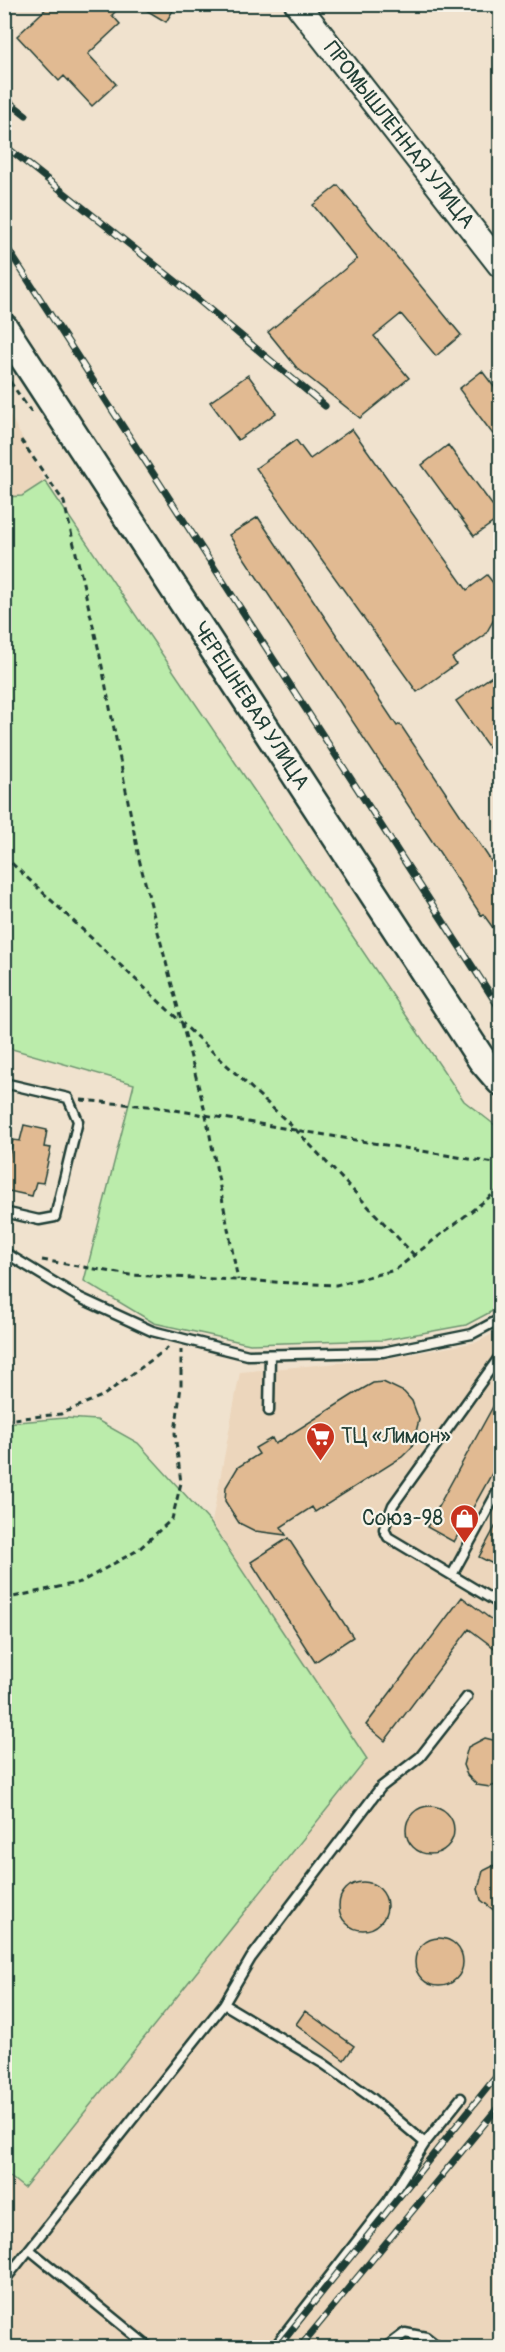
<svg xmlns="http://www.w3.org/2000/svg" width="505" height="2352" font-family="Pangolin,sans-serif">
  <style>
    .built { fill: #ecd6bc }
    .green { fill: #bbecab; stroke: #6d9470; stroke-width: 1.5 }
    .building { fill: #e1ba92; stroke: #1f3d34; stroke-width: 1.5 }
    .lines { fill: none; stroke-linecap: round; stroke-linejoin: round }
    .lane-casing { stroke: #1f3d34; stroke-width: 13 }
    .secondary-casing { stroke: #1f3d34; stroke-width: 28 }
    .primary-casing { stroke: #1f3d34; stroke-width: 32 }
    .path { stroke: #1f3d34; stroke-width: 3; stroke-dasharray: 6 4.5; stroke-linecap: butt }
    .lane { stroke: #f7f3e8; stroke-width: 8 }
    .secondary { stroke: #f7f3e8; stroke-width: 24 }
    .primary { stroke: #f7f3e8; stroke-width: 27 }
    .rail-casing { stroke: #1f3d34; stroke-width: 7 }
    .rail { stroke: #f7f3e8; stroke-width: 4.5; stroke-dasharray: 14; stroke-linecap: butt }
    .labels { text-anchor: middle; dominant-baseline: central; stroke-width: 4.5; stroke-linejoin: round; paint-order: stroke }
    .street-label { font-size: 21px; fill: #1f3d34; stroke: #f7f3e8 }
    .poi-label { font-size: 21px; fill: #1f3d34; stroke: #f7f3e8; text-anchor: start }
  </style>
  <rect width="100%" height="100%" fill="#f0e2ce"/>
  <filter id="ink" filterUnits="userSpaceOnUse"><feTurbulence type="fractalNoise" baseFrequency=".0167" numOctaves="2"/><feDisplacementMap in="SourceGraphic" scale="12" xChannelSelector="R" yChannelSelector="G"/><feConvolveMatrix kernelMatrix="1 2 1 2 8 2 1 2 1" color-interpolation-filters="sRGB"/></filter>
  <g filter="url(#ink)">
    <path class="built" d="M 4,404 L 45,481 L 22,496 L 5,497 Z
      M 500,1330 L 500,2347 L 5,2347 L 4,2171 L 24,2188 L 368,1759 L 327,1709 L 212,1522 L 240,1372 L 384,1359 L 477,1342 Z"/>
    <path class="green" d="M 45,481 L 464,1101 L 500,1129 L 500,1307 L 466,1325 L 384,1340 L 250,1344 L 154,1323 L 84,1281 L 134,1084 L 5,1047 L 5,497 L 22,496 Z
      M 66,1418 L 97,1420 L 138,1443 L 210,1522 L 367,1759 L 24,2188 L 4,2172 L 5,1423 Z"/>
    <path class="building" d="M 51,4 L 123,4 L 112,15 L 120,24 L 88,54 L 116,84 L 92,106 L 64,76 L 59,81 L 17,36 Z
      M 136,4 L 177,4 L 166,22 Z
      M 338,185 L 461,335 L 436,356 L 401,314 L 374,336 L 409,378 L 360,418 L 297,368 L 268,332 L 357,259 L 313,205 Z
      M 482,371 L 501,396 L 501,445 L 459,389 Z
      M 248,375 L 276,413 L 238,440 L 210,402 Z
      M 352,429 L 467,590 L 487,575 L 501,593 L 501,607 L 485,635 L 452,658 L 456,664 L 417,692 L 256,468 L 296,440 L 310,459 Z
      M 448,445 L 501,517 L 474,536 L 422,465 Z
      M 258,517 L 397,726 L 400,724 L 501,876 L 501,939 L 483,914 L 481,915 L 229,535 Z
      M 501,670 L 501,765 L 456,701 Z
      M 24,1125 L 47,1130 L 44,1147 L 51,1148 L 43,1183 L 36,1182 L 32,1196 L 4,1190 L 4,1175 L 13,1140 L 20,1141 Z
      M 383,1382 L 404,1392 L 412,1401 L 419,1420 L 412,1447 L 402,1457 L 315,1512 L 312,1507 L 281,1527 L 286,1535 L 255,1531 L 239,1523 L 225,1501 L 226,1487 L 238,1467 L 259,1454 L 255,1448 L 272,1438 L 275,1444 L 359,1391 L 373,1383 Z
      M 501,1392 L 501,1457 L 454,1542 L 427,1527 Z
      M 501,1516 L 501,1568 L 479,1557 Z
      M 288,1538 L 353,1637 L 315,1662 L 251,1562 Z
      M 462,1597 L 501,1627 L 501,1653 L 469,1629 L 385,1741 L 366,1725 Z
      M 485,1738 L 501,1742 L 501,1783 L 490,1787 L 477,1785 L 467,1775 L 463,1765 L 468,1747 Z
      M406 1830a24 24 0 1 1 48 0a24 24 0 1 1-48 0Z
      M 501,1862 L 501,1916 L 481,1900 L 478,1889 L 483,1871 Z
      M339 1906a24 24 0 1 1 48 0a24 24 0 1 1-48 0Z
      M415 1962a24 24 0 1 1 48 0a24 24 0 1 1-48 0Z
      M 305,2011 L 354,2046 L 344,2060 L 296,2024 Z"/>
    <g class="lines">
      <defs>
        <path id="lane" d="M 4,1083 L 68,1098 L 78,1121 L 55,1217 L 39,1220 L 4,1212
          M 4,1252 L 80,1298 L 152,1331 L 248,1355 L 383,1352 L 472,1334 L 500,1319
          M 500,1356 L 393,1505 L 384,1529 L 388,1537 L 500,1604
          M 269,1411 L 270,1355
          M 452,1575 L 500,1487
          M 224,2004 L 324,2064 L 372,2098 L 425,2143
          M 30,2250 L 150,2348
          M 4,2281 L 224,2004 L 251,1958 L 381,1787 L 420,1757 L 467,1697
          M 4,2344 L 9,2348
          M 274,2348 L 388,2201 L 425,2143 L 461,2098
          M 385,2348 L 405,2333 L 426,2337 L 440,2348"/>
        <path id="secondary" d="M 297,4 L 500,265"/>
        <path id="primary" d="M 4,328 L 482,1060 L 500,1081"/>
      </defs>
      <use href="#lane" class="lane-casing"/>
      <use href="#secondary" class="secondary-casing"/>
      <use href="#primary" class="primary-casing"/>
      <path class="path" d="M 4,373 L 31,412
        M 21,440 L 64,502 L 99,651 L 140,863 L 206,1115 L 238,1280
        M 4,856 L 296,1130 L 415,1256
        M 81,1100 L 157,1107 L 500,1164
        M 42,1260 L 130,1275 L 336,1285 L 395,1270 L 500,1189
        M 4,1420 L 61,1414 L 104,1395 L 169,1347
        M 4,1599 L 81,1582 L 138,1550 L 172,1519 L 181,1483 L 175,1433 L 181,1386 L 181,1350"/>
      <use href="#lane" class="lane"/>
      <use href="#secondary" class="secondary"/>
      <use href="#primary" class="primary"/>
      <defs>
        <path id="rail" d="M 4,98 L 26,115
          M 4,145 L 178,283 L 325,406
          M 4,243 L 500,1009
          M 277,2348 L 500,2072
          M 299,2348 L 500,2105"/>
      </defs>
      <use href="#rail" class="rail-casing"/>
      <use href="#rail" class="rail"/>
    </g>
  </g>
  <defs>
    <symbol id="supermarket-pin" viewBox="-11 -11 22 30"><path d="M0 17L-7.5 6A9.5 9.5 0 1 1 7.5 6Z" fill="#c8321e" stroke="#f7f3e8"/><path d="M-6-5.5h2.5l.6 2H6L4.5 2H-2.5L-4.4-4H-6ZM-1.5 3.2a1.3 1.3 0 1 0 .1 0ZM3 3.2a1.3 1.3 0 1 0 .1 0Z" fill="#fff"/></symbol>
    <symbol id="shop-pin" viewBox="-11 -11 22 30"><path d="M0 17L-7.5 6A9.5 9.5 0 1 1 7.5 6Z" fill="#c8321e" stroke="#f7f3e8"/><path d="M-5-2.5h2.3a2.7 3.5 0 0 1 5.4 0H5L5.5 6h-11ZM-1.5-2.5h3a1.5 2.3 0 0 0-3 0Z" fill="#fff"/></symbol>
  </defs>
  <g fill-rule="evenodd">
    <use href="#supermarket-pin" x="304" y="1420" width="33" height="45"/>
    <use href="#shop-pin" x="448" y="1502" width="33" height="45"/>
  </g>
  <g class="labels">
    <g class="street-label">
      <text transform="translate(399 135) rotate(52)">ПРОМЫШЛЕННАЯ УЛИЦА</text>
      <text transform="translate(251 706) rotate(57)">ЧЕРЕШНЕВАЯ УЛИЦА</text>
    </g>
    <g class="poi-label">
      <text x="341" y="1436">ТЦ «Лимон»</text>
      <text x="443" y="1518" text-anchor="end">Союз-98</text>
    </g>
  </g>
  <rect width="505" height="2352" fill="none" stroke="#f7f3e8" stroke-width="24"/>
  <rect x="12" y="12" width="481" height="2328" fill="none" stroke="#1f3d34" stroke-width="2" filter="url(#ink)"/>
</svg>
